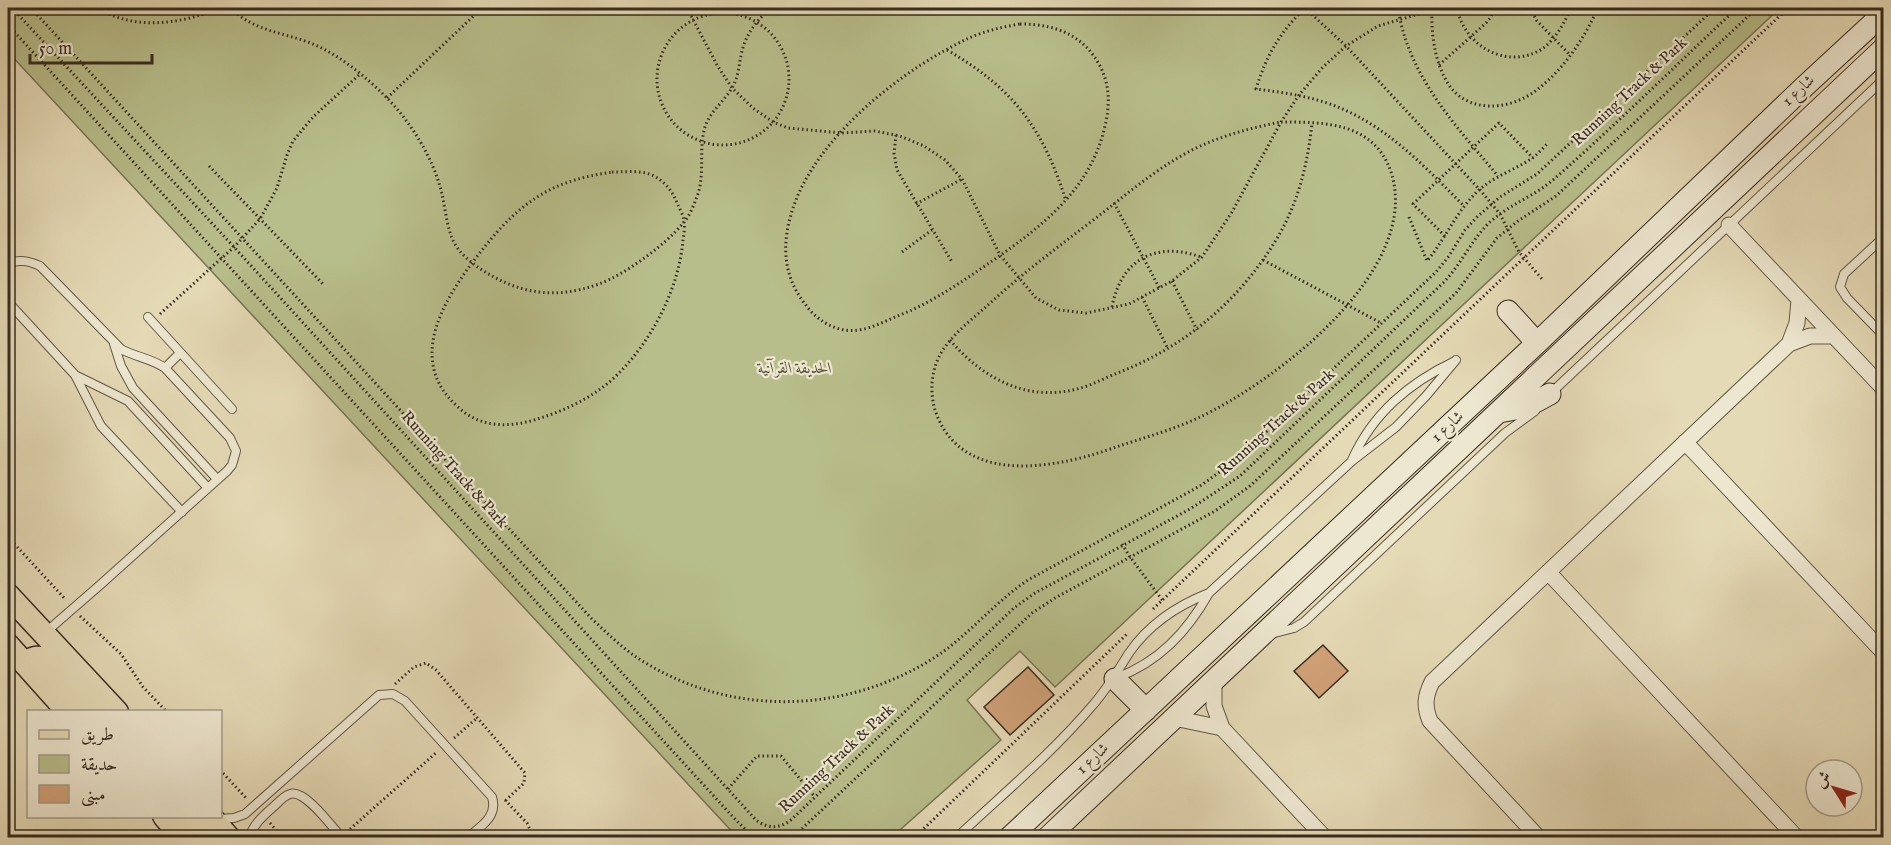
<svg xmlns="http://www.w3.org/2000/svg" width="1891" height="845" font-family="'IM FELL English',Amiri,serif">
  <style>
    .green { fill: #b8be8b; stroke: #777556; stroke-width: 1.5 }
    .building { fill: #d1a178; stroke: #362c20; stroke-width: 1.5 }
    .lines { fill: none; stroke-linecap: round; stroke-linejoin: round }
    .lane-casing { stroke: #625846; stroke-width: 10 }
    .street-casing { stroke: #625846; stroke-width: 17 }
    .secondary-casing { stroke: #362c20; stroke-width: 23 }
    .primary-casing { stroke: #362c20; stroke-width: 25 }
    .path { stroke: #362c20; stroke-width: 3; stroke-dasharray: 1.5 3; stroke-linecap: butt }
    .lane { stroke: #eee7d0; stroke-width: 8 }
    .street { stroke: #eee7d0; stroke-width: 15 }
    .secondary { stroke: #eee7d0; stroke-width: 21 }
    .primary { stroke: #e5dab6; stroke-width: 22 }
    .labels { text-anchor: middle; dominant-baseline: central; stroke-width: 4.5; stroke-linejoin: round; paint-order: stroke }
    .street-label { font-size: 16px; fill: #362c20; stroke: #eee7d0 }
    .park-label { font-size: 16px; font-style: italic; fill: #56503b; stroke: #eee7d0 }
  </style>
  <rect width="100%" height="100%" fill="#e5dab6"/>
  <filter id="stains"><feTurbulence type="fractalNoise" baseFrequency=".00333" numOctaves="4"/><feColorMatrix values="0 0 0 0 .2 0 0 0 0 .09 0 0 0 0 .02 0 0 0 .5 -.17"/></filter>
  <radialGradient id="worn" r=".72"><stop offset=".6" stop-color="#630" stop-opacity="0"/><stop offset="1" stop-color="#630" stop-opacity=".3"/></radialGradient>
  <path class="green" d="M 8,8 L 1780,8 L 1055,687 L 1020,651 L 967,700 L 1001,740 L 892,837 L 738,838 L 8,52 Z"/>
  <path class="building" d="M 1323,645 L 1348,671 L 1319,698 L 1294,671 Z
    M 1028,667 L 1054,695 L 1010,735 L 984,707 Z"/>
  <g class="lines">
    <defs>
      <path id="lane" d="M 1884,237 L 1844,274 L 1840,287 L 1847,298 L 1884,336
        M 8,263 C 20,259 29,261 40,266 L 121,349 C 135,357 151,358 165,368 L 230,438 L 236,451 L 232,465 L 227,471 L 100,585 L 46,632
        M 8,302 L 75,375 L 101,426 L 182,512
        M 148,317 L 232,409
        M 114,344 L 121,366 L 133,388 L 217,479
        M 165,368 L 180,353
        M 77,376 L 128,401 L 208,488
        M 1551,393 L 1884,79
        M 1352,460 C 1373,413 1409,383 1455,361
        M 1271,634 L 1294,628 L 1304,622 L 1505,433 L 1535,411
        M 1116,678 C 1159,662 1187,632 1209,593 L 1352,461 L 1396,427 L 1426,396 L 1456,360
        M 219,819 L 234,818 L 245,814 L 379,695 L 393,694 L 405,701 L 492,797 C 498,817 481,826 467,838
        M 249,838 C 253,825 262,817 272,808 C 277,804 283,796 290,794 C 305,789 332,827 342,838
        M 956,838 C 1002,795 1051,754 1092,706 C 1107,689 1117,672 1129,653 C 1149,624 1176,606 1209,593"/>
      <path id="street" d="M 1729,225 L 1884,389
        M 1789,344 L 1797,323 L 1799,300
        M 1685,442 L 1884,653
        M 1548,572 L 1797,838
        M 1214,681 L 1214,706 L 1222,728 L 1325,838
        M 1174,718 L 1222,728
        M 1539,838 L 1430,721 C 1424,706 1425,696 1432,682 L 1789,344 L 1810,336 L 1834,336"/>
      <path id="secondary" d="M 1508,311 L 1537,343
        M 1499,412 L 1526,407 L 1550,394
        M 1115,679 L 1146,710
        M 1009,838 L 1537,343 L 1805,86 L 1884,13
        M 1047,838 L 1884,48"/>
      <path id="primary" d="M 8,595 L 117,712
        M 8,645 L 68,712
        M 24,663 C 33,658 38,655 47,661 L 94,712
        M 164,816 L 183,838
        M 190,816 L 210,838
        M 210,816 L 229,838"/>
    </defs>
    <use href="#lane" class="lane-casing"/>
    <use href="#street" class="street-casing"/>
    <use href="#secondary" class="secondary-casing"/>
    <use href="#primary" class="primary-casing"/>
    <path class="path" d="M 12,8 L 234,247 L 756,820 C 768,829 780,829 792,819 L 1014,608 L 1035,593 L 1190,509 L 1240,476 L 1443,283 C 1461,265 1471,240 1490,222 C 1510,204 1535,196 1554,179 C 1617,124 1676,65 1737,8
      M 31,8 L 591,618 C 608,634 624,650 644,662 C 732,716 841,714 929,661 C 966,639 992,604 1028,580 L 1200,486 L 1232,463 L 1247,450 L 1436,272 L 1449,256 L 1465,230 L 1477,217 L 1500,197 L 1537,174 L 1715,8
      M 97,8 C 136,31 180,24 221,8
      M 231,8 C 252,30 280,32 308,42 C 337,53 364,75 386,97 C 410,121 432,156 441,190 C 445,205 446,223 452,238 C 457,251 468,260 479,268 C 518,294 555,300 599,284 C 624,275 667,244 683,223 C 689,217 693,207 696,199 C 706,177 698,150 705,127 C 710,111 725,101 733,86 C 739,75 739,63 742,51 C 746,34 758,18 772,8
      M 687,8 L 717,65 L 732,88 L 753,108 L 773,122 L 788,128 L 842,133 L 875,131 L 900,136 L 924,146 L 945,160 L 962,179 L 1000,255 L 1036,298 L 1059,310 L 1086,313 L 1129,304 L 1172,281 L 1202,257 L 1232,212 L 1281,122 L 1299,95 L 1323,67 L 1346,46 L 1378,26 L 1422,13 L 1448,8
      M 1305,8 L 1346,46 L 1480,190 L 1500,214 L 1519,252 L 1542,279
      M 1305,8 C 1280,32 1266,56 1256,89 C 1279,92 1302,95 1324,102 C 1383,121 1422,164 1464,206
      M 1398,8 C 1408,76 1456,126 1498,176
      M 1432,8 C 1431,31 1434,59 1446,80 C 1464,114 1507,111 1534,92 C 1563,71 1584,39 1598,8
      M 1457,8 C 1464,45 1506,71 1542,49 C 1555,40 1565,22 1571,8
      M 1530,8 L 1537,21 L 1570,55
      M657 79a66 66 0 1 1 132 0a66 66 0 1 1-132 0Z
      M 1020,24 C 1054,24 1083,34 1100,66 C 1110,85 1110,105 1105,126 C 1090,193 1036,231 982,268 C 954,287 927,305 895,317 C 879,324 862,333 844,330 C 828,327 814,317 805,304 C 779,271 782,233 798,195 C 827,129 905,68 969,38 C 985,31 1002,27 1020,24 Z
      M 8,25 L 733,817 L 754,838
      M 947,50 C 1013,88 1043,128 1066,201
      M 1439,65 L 1486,23 L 1491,17 L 1494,8
      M 387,98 L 482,8
      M 1281,122 C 1324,122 1374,122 1391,172 C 1423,270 1275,382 1198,418 C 1172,430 1143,438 1116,447 C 1061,467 968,487 938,418 C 929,398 930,372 941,353 C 953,333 973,319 989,304 C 1023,273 1059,246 1096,218 C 1127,194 1157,168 1192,150 C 1220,136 1250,128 1281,122 Z
      M 896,135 L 894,153 L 897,170 L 952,262
      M 209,166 L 323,284
      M 612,172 C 625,172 640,170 652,175 C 665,181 673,192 678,205 C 680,210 684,216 684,222 C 685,227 684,234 683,240 C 679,288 653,338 620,372 C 597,396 565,411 534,420 C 507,428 479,427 458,407 C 408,363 440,306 472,263 C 492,237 511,213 539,196 C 561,182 586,176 612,172 Z
      M 1114,203 L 1160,289
      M 916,204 L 962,179
      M 1409,217 L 1427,261 C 1446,238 1457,210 1479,190 C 1495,176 1514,170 1531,159 C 1537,155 1543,148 1548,143
      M 1445,236 L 1413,204 L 1499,123 L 1533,158
      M 902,252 L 932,230
      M 1263,260 L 1381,323
      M 1172,281 L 1197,330
      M 1142,297 L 1168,349
      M 1112,307 C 1121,259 1156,241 1201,257
      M 160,314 L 234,247 L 260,219 L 277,188 L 287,155 L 293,141 L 313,117 L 360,74
      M 950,340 C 985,381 1032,405 1087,386 C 1098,382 1109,376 1120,372 C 1188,345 1242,298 1279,235 C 1299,200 1308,162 1312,123
      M 8,537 L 66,600
      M 1122,544 L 1130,557 L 1163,601
      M 1153,609 L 1788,8
      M 80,616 L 121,654 L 143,687 L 167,712
      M 395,684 L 414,667 L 426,663 L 436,670 L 525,773 L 524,783 L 504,802
      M 454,738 L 477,718
      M 220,770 L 247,799
      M 728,789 L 757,756 L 781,756 L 815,797
      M 505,800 L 527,823 L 534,838
      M 270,823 L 283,838
      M 350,829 L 437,752
      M 792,838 L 1032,613 L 1055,598 L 1215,511 L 1250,486 L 1456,293 L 1497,238 L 1518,221 L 1556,196 L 1757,8
      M 914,838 L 1127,634"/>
    <use href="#lane" class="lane"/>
    <use href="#street" class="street"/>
    <use href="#secondary" class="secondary"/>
    <use href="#primary" class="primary"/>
  </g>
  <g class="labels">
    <g class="street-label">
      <text transform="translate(1799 91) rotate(-43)">شارع 1</text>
      <text transform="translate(1630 92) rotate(-43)">Running Track &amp; Park</text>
      <text transform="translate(1277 423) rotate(-42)">Running Track &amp; Park</text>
      <text transform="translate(1448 427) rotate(-43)">شارع 1</text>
      <text transform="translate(454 470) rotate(48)">Running Track &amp; Park</text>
      <text transform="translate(837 759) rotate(-43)">Running Track &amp; Park</text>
      <text transform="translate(1093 759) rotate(-43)">شارع 1</text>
    </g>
    <g class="park-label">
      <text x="795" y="369">الحديقة القرآنية</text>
    </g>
  </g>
  <rect width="1891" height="845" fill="none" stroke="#e5dab6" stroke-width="30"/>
  <rect x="9" y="9" width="1873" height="827" fill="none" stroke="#362c20" stroke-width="3"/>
  <rect x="15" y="15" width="1861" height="815" fill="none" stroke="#362c20" stroke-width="1.5"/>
  <rect x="27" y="710" width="195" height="108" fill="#eee7d0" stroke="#a49c8a" stroke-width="1.5"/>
  <rect x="39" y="730" width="30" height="9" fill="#e5dab6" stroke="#a49c8a" stroke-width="1.5"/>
  <text x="81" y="740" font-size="18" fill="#362c20">طريق</text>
  <rect x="39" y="755" width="30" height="18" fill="#b8be8b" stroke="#a49c8a" stroke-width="1.5"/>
  <text x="81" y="770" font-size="18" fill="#362c20">حديقة</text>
  <rect x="39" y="785" width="30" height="18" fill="#d1a178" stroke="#a49c8a" stroke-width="1.5"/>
  <text x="81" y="800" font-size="18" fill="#362c20">مبنى</text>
  <g transform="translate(1834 788) rotate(307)"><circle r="28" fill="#eee7d0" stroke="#a49c8a" stroke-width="1.5"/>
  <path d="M0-4.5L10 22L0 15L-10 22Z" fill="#8f2418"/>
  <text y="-9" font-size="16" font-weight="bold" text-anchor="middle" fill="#362c20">ش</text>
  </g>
  <path d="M30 54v9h122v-9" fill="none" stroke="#362c20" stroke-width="3"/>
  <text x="39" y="54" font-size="18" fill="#362c20" stroke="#eee7d0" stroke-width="4.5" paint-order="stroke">50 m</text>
  <rect width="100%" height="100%" filter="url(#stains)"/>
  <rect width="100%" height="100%" fill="url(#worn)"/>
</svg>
